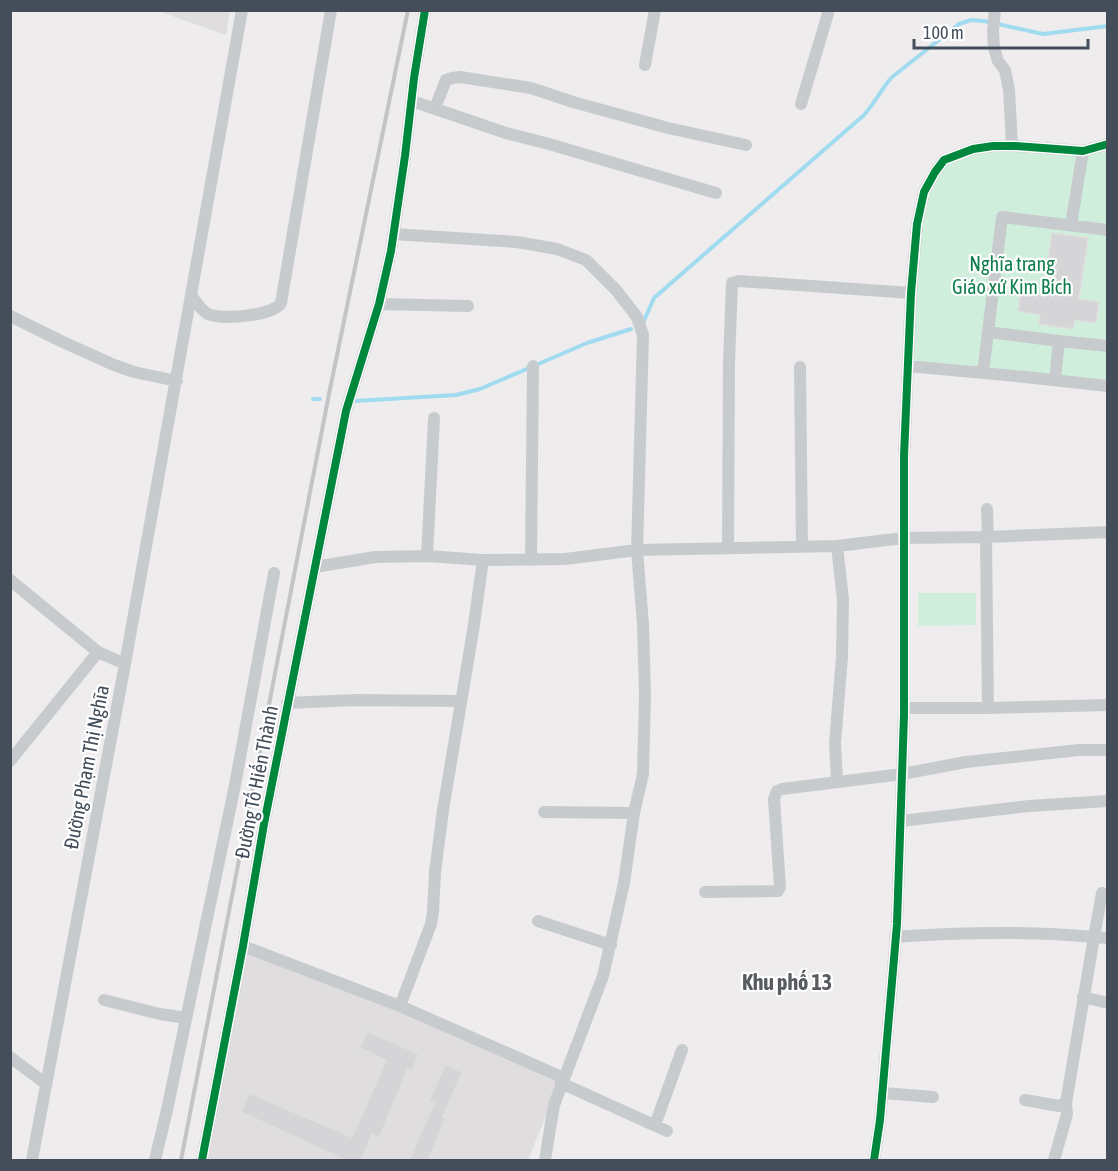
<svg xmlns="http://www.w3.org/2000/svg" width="1118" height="1171" font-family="'Asap Condensed',sans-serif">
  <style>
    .education { fill: #dfddde }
    .green { fill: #cfefdc }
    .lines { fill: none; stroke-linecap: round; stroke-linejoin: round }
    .stream { stroke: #a0dbf0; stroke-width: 4 }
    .building { fill: #d5d4d7; stroke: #dfdedf; stroke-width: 1.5 }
    .minor { stroke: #c8cbcd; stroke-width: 12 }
    .rail { stroke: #c2c4c7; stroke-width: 4 }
    .cycleway-casing { stroke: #fff; stroke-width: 11 }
    .cycleway { stroke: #00873e; stroke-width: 8 }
    .labels { text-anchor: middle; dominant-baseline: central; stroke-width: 4.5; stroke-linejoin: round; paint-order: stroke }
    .park-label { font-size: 20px; fill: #117e4d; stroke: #fff }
    .street-label { font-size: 20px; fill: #434e5a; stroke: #fff }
    .quarter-label { font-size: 22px; font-weight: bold; fill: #585c61; stroke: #fff }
  </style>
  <rect width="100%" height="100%" fill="#eeecec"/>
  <path class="education" d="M 158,11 L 230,11 L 226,35 Z
    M 246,952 L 399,1009 L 560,1081 L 528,1160 L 207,1160 Z"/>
  <path class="green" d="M 1107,149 L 1107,383 L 912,363 L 921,225 L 928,194 L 946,164 L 975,153 L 993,151 Z
    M 918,593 L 976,593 L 976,625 L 918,626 Z"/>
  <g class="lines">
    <path class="stream" d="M 643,323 L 654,298 L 864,115 C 874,104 881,90 891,78 L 959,24 L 971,20 L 984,21 L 1043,34 L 1108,26
      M 536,365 L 587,343 L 631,329
      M 313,399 L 320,399
      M 355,401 L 456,395 L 480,389 L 529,368"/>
  </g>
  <path class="building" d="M 1052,233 L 1088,238 L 1079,299 L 1099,302 L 1096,323 L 1075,320 L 1073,329 L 1039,324 L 1040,315 L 1018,311 L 1021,291 L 1043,295 Z
    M 367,1031 L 419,1054 L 412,1071 L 408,1069 L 379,1138 L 372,1134 L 361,1161 L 347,1161 L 241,1112 L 249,1093 L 352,1137 L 386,1060 L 360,1048 Z
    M 445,1064 L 462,1072 L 443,1117 L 446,1118 L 428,1161 L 409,1161 L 434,1103 L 429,1101 Z"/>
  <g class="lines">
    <path class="minor" d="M 995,10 L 993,31 L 994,48 L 998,61 L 1005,70 L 1009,90 L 1012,146
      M 645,65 L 655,10
      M 412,101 L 506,133 L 549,144 L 716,193
      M 801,104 L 829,10
      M 435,108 L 446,80 L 452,78 L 460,77 L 531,88 L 573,102 L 668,128 L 746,145
      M 1071,225 L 1083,151
      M 393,234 L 517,242 L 557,249 L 586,260 L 616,290 L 637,317 L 643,335 L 637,550 L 643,624 L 645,695 L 643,774 L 634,813 L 624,883 L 603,976 L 554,1105 L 545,1160
      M 192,297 C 197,303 201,310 208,314 C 222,320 273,316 281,303 L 331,10
      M 379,304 L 468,306
      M 10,316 L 63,342 L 114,365 L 134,372 L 177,381
      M 988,332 L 1059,341
      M 908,366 L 1025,377 L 1108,386
      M 800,367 L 802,547
      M 983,373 L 1002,217 L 1108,230
      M 1055,380 L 1059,341 L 1108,346
      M 987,509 L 988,537
      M 728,549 L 729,362 L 732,283 L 739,281 L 911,293
      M 427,556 L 434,418
      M 531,560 L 533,366
      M 315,567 L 375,557 L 427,556 L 483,560 L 565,559 L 637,550 L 837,546 L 903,538 L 986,537 L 1108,532
      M 10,580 L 98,652 L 125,664
      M 287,703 L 356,700 L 461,701
      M 904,708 L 988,708 L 986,537
      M 988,708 L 1108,705
      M 10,761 L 98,652
      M 837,782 L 835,743 L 842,657 L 843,600 L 837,546
      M 544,812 L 634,813
      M 901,821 L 1029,806 L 1108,801
      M 705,892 L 778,891 L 780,887 L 774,799 L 777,791 L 782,789 L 902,774 L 966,762 L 1079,750 L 1108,750
      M 1102,893 L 1094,937 L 1108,938
      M 538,921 L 611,945
      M 895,937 C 961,932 1028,931 1094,937 L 1066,1103 L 1059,1106 L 1025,1100
      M 243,946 L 400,1006 L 564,1078
      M 1083,997 L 1108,1003
      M 104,1000 L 160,1014 L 186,1018
      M 400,1006 L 431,924 L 433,912 L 435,872 L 443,810 L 473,631 L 483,560
      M 10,1057 L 46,1084
      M 561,1083 L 667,1131
      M 883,1093 L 933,1097
      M 655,1125 L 682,1050
      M 32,1160 L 125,664 L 242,10
      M 155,1160 L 167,1110 L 235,785 L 274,573
      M 202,1160 L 243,946 L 264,824 L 346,411 L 379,304 L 391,251 L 405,156 L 414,78 L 425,10
      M 874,1160 L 880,1120 L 897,924 L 904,715 L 904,456 L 911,293 L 917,224 L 924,192 L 935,172 L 944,160 L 973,149 L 993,146 L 1015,146 L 1083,151 L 1108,144
      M 1054,1160 L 1067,1114 L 1066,1103"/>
    <path class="rail" d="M 181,1160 L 329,394 L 408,10"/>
    <defs>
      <path id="cycleway" d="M 202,1160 L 243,946 L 264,824 L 346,411 L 379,304 L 391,251 L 405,156 L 414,78 L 425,10
        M 874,1160 L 880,1120 L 897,924 L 904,715 L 904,456 L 911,293 L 917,224 L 924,192 L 935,172 L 944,160 L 973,149 L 993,146 L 1015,146 L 1083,151 L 1108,144"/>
    </defs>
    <use href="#cycleway" class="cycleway-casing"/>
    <use href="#cycleway" class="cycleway"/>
  </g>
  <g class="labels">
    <g class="park-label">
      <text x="1012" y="263">Nghĩa trang<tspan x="1012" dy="23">Giáo xứ Kim Bích</tspan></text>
    </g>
    <g class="street-label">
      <text transform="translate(86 767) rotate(-79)">Đường Phạm Thị Nghĩa</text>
      <text transform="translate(256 782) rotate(-79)">Đường Tố Hiến Thành</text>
    </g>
    <g class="quarter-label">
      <text x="787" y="982">Khu phố 13</text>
    </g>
  </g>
  <rect width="1118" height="1171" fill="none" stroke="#434e5a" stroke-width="24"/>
  <path d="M914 39v9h174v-9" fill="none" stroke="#434e5a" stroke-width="3"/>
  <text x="923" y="39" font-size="18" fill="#434e5a" stroke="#ffffff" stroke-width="4.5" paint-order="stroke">100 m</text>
</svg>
